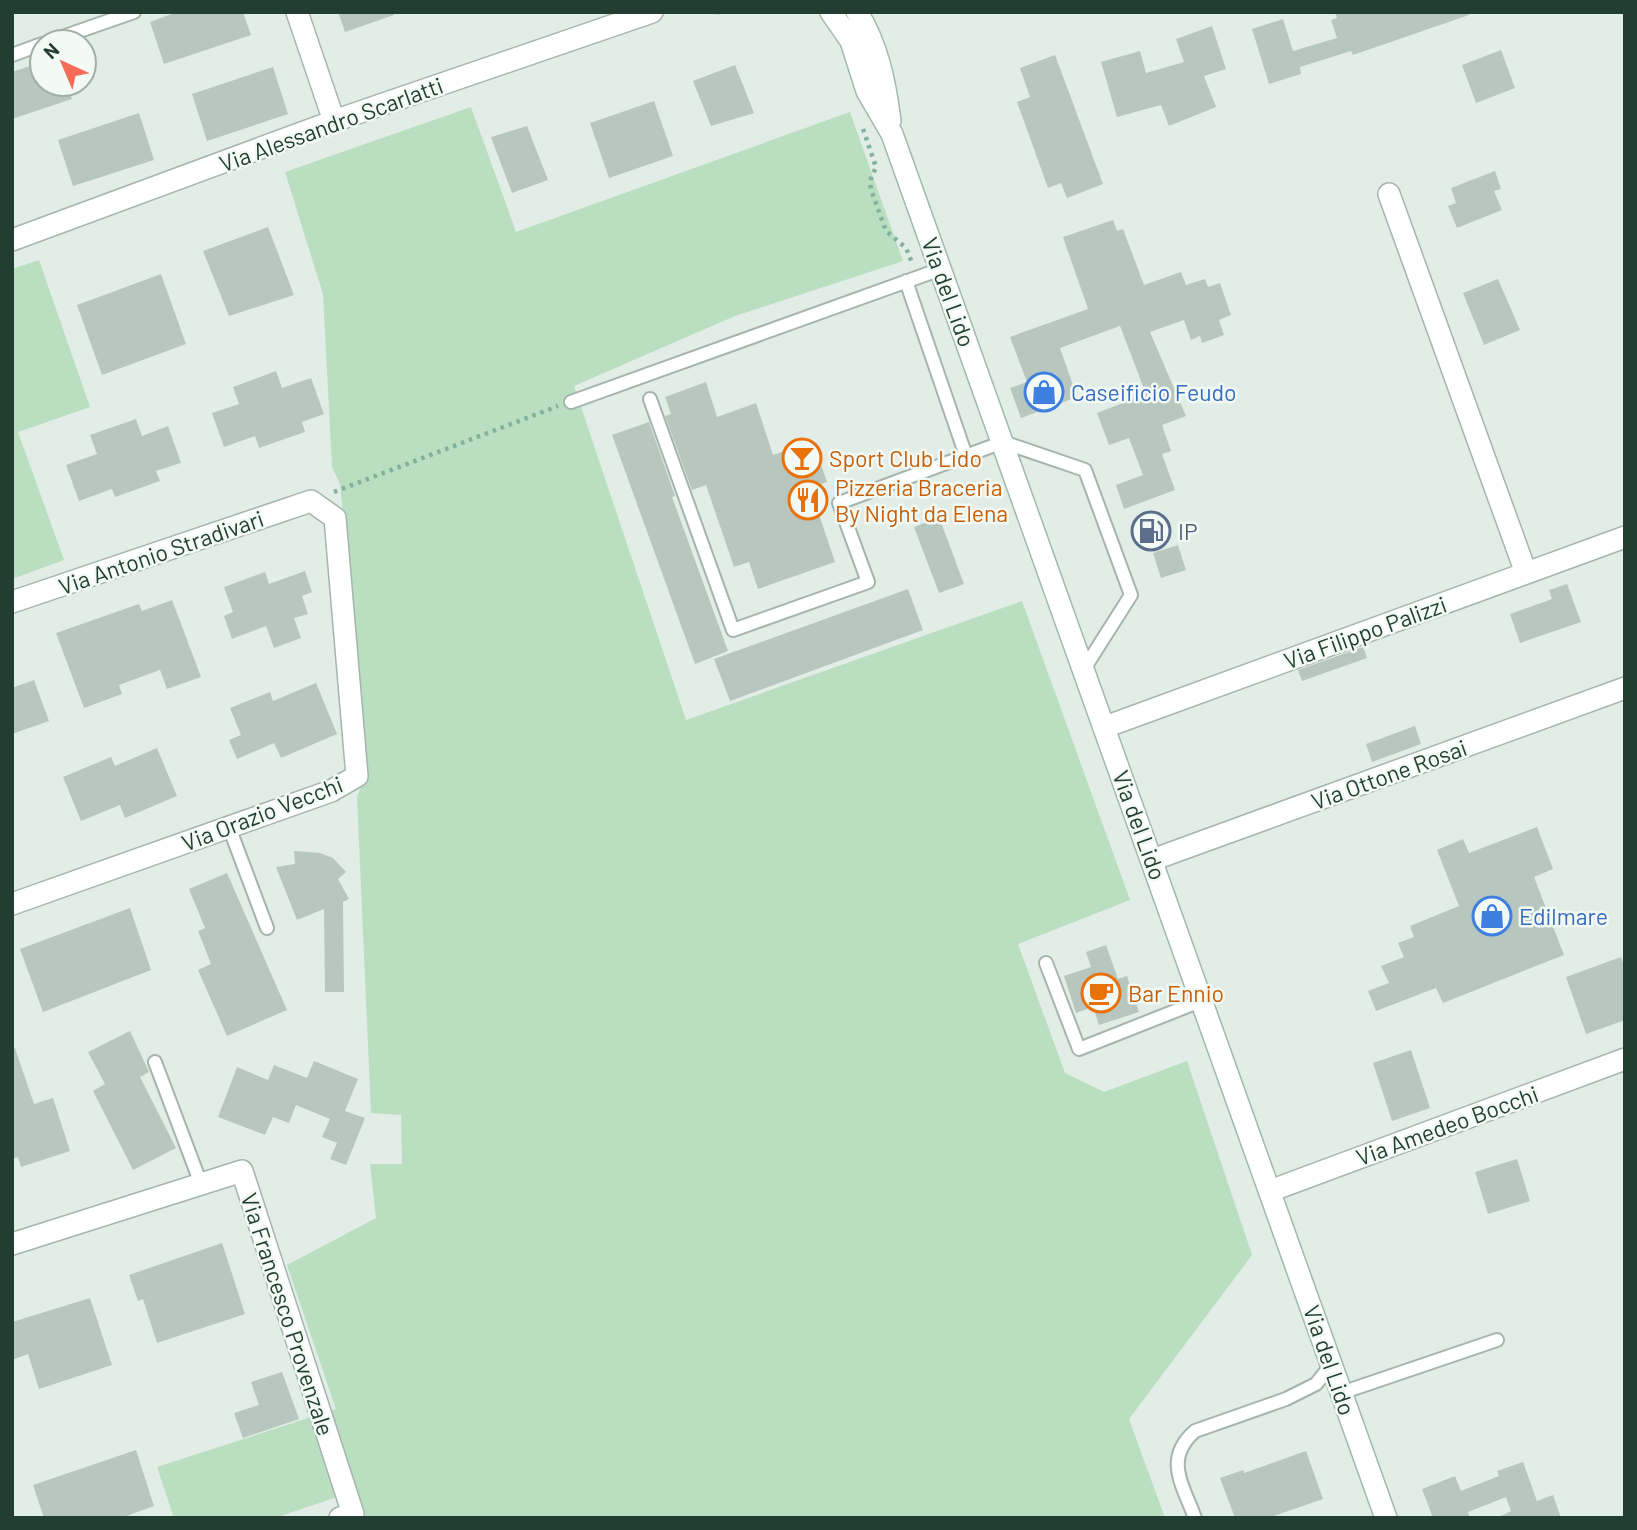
<svg xmlns="http://www.w3.org/2000/svg" width="1637" height="1530" font-family="Barlow,sans-serif">
  <style>
    .green { fill: #badec0 }
    .building { fill: #b7c7bf }
    .lines { fill: none; stroke-linecap: round; stroke-linejoin: round }
    .service-casing { stroke: #a5b5ad; stroke-width: 16 }
    .minor-casing { stroke: #a5b5ad; stroke-width: 24 }
    .secondary-casing { stroke: #a0b9ad; stroke-width: 24 }
    .path { stroke: #82b19d; stroke-width: 4.5; stroke-dasharray: 3.5 5; stroke-linecap: butt }
    .service { stroke: #fff; stroke-width: 12 }
    .minor { stroke: #fff; stroke-width: 21 }
    .secondary { stroke: #fff; stroke-width: 21 }
    .labels { text-anchor: middle; dominant-baseline: central; stroke-width: 5; stroke-linejoin: round; paint-order: stroke }
    .street-label { font-size: 23px; fill: #223e33; stroke: #f3f9f5 }
    .shop-label { font-size: 23px; fill: #366cbe; stroke: #f3f9f5; text-anchor: start }
    .food-label { font-size: 23px; fill: #c56008; stroke: #f3f9f5; text-anchor: start }
    .service-label { font-size: 23px; fill: #4e5e75; stroke: #f3f9f5; text-anchor: start }
  </style>
  <rect width="100%" height="100%" fill="#e2ede7"/>
  <path class="green" d="M 471,107 L 516,232 L 850,112 L 903,261 L 735,316 L 574,386 L 686,720 L 1022,601 L 1130,900 L 1018,944 L 1065,1073 L 1104,1092 L 1187,1061 L 1252,1255 L 1129,1419 L 1165,1518 L 344,1518 L 337,1497 L 275,1518 L 174,1518 L 157,1467 L 336,1409 L 287,1265 L 376,1218 L 370,1164 L 402,1164 L 401,1115 L 371,1113 L 357,797 L 368,768 L 340,484 L 332,467 L 323,294 L 285,172 Z
    M 39,260 L 90,407 L 18,432 L 64,560 L 12,579 L 12,269 Z"/>
  <path class="building" d="M 177,12 L 243,12 L 251,35 L 164,64 L 150,22 Z
    M 338,12 L 394,12 L 394,15 L 345,32 Z
    M 1335,12 L 1469,12 L 1469,15 L 1353,55 L 1351,51 L 1300,67 L 1301,74 L 1269,84 L 1252,29 L 1283,19 L 1293,51 L 1337,38 L 1331,20 L 1337,18 Z
    M 1212,26 L 1226,69 L 1204,76 L 1216,107 L 1169,126 L 1161,105 L 1117,117 L 1101,62 L 1140,51 L 1146,73 L 1184,62 L 1176,39 Z
    M 1501,50 L 1515,88 L 1476,103 L 1462,65 Z
    M 1055,55 L 1103,184 L 1067,198 L 1061,183 L 1048,188 L 1017,102 L 1030,97 L 1020,68 Z
    M 42,62 L 42,84 L 66,84 L 72,99 L 12,119 L 12,72 Z
    M 735,65 L 754,113 L 711,126 L 693,81 Z
    M 273,67 L 288,114 L 207,141 L 192,94 Z
    M 654,101 L 673,156 L 609,178 L 590,123 Z
    M 139,113 L 154,160 L 73,186 L 58,140 Z
    M 527,126 L 548,180 L 512,193 L 491,137 Z
    M 1495,171 L 1501,189 L 1494,191 L 1502,210 L 1457,228 L 1448,206 L 1456,203 L 1451,188 Z
    M 1113,220 L 1117,231 L 1123,229 L 1144,285 L 1181,272 L 1186,285 L 1205,279 L 1208,287 L 1220,283 L 1231,315 L 1219,320 L 1224,335 L 1202,343 L 1200,336 L 1191,340 L 1184,320 L 1150,332 L 1186,416 L 1162,425 L 1171,451 L 1162,454 L 1175,490 L 1124,509 L 1116,485 L 1143,475 L 1129,438 L 1109,445 L 1097,413 L 1146,394 L 1120,326 L 1060,348 L 1077,397 L 1021,418 L 1010,388 L 1027,382 L 1010,337 L 1088,309 L 1063,237 Z
    M 268,227 L 294,295 L 229,316 L 203,251 Z
    M 161,274 L 186,344 L 102,375 L 77,305 Z
    M 1498,279 L 1520,330 L 1484,345 L 1463,293 Z
    M 276,371 L 282,388 L 311,378 L 324,414 L 302,422 L 305,432 L 259,448 L 255,436 L 224,447 L 212,413 L 239,404 L 233,387 Z
    M 706,382 L 717,417 L 756,403 L 773,455 L 813,441 L 827,482 L 810,488 L 835,562 L 758,589 L 749,562 L 734,567 L 706,485 L 692,490 L 665,416 L 671,414 L 665,397 Z
    M 136,419 L 142,436 L 168,426 L 181,463 L 156,471 L 160,481 L 115,497 L 112,489 L 79,501 L 66,465 L 97,454 L 90,435 Z
    M 649,422 L 675,496 L 672,497 L 728,651 L 695,664 L 612,435 Z
    M 939,517 L 964,584 L 939,593 L 914,527 Z
    M 1178,545 L 1186,570 L 1161,578 L 1153,553 Z
    M 305,571 L 312,592 L 302,596 L 308,614 L 294,618 L 301,638 L 274,648 L 266,626 L 232,639 L 224,616 L 233,612 L 224,587 L 265,572 L 269,584 Z
    M 1567,584 L 1581,622 L 1520,643 L 1510,614 L 1552,599 L 1549,590 Z
    M 908,589 L 923,630 L 730,701 L 714,659 Z
    M 172,600 L 201,677 L 167,689 L 160,670 L 119,685 L 122,694 L 84,708 L 56,633 L 139,604 L 142,611 Z
    M 1363,647 L 1367,658 L 1302,681 L 1298,670 Z
    M 34,680 L 49,721 L 12,734 L 12,688 Z
    M 316,683 L 337,734 L 281,758 L 274,743 L 237,759 L 229,740 L 241,735 L 230,708 L 270,692 L 273,701 Z
    M 1415,726 L 1421,744 L 1372,762 L 1366,744 Z
    M 157,748 L 177,796 L 125,818 L 120,805 L 81,821 L 63,777 L 111,757 L 115,766 Z
    M 1537,827 L 1553,869 L 1534,877 L 1564,955 L 1443,1003 L 1436,988 L 1376,1011 L 1368,991 L 1389,983 L 1381,966 L 1404,957 L 1398,943 L 1414,937 L 1410,926 L 1459,906 L 1437,850 L 1463,839 L 1469,853 Z
    M 294,851 L 320,853 L 333,858 L 346,872 L 338,879 L 349,899 L 343,902 L 344,992 L 325,992 L 324,909 L 297,920 L 276,867 L 295,864 Z
    M 227,873 L 287,1010 L 227,1036 L 198,970 L 211,964 L 198,931 L 205,928 L 189,889 Z
    M 130,908 L 151,970 L 43,1012 L 20,949 Z
    M 1106,945 L 1118,979 L 1127,976 L 1139,1012 L 1099,1025 L 1093,1007 L 1076,1013 L 1064,976 L 1091,967 L 1086,952 Z
    M 1621,957 L 1625,968 L 1625,1020 L 1586,1034 L 1566,977 Z
    M 130,1031 L 149,1072 L 140,1077 L 176,1148 L 133,1170 L 93,1091 L 105,1084 L 88,1052 Z
    M 15,1048 L 34,1104 L 53,1098 L 70,1151 L 21,1167 L 18,1157 L 12,1159 L 12,1049 Z
    M 1411,1050 L 1430,1108 L 1392,1121 L 1373,1063 Z
    M 314,1061 L 358,1079 L 345,1111 L 365,1118 L 346,1165 L 330,1159 L 337,1143 L 322,1137 L 330,1119 L 296,1105 L 289,1123 L 273,1117 L 265,1135 L 218,1117 L 237,1067 L 268,1080 L 274,1065 L 307,1078 Z
    M 1517,1159 L 1530,1201 L 1488,1214 L 1475,1172 Z
    M 222,1243 L 245,1314 L 157,1343 L 143,1299 L 138,1301 L 129,1275 Z
    M 90,1298 L 112,1365 L 39,1389 L 28,1354 L 12,1360 L 12,1322 Z
    M 282,1372 L 299,1419 L 243,1438 L 234,1413 L 259,1405 L 251,1382 Z
    M 136,1450 L 154,1506 L 121,1518 L 44,1518 L 33,1485 Z
    M 1306,1451 L 1323,1499 L 1268,1518 L 1235,1518 L 1220,1478 L 1243,1470 L 1244,1473 Z
    M 1523,1462 L 1537,1501 L 1553,1495 L 1561,1518 L 1497,1518 L 1511,1511 L 1506,1497 L 1468,1512 L 1470,1518 L 1433,1518 L 1422,1489 L 1455,1476 L 1461,1491 L 1499,1476 L 1497,1471 Z"/>
  <g class="lines">
    <defs>
      <path id="service" d="M 48,42 L 134,12
        M 12,55 L 42,44
        M 906,281 L 966,456
        M 650,399 L 733,630 L 868,582 L 839,503 L 1003,442 L 1085,470 L 1131,595 L 1084,669
        M 571,402 L 941,269
        M 229,827 L 267,928
        M 1046,963 L 1079,1049 L 1203,1000
        M 155,1062 L 201,1184
        M 1341,1393 L 1497,1340
        M 1195,1518 C 1183,1485 1163,1459 1195,1431 L 1286,1399 L 1316,1384 L 1331,1365"/>
      <path id="minor" d="M 297,12 L 334,121
        M 1389,194 L 1526,573
        M 12,240 L 334,121 L 652,12
        M 12,602 L 311,501 L 335,518 L 357,776 L 331,791 L 12,904
        M 1105,727 L 1625,537
        M 1152,860 L 1625,688
        M 1270,1191 L 1625,1059
        M 12,1244 L 242,1171 L 353,1514 L 340,1518"/>
      <path id="secondary" d="M 831,12 L 851,41 L 867,91 L 892,134 L 1386,1518
        M 857,12 C 878,46 885,82 890,121"/>
    </defs>
    <use href="#service" class="service-casing"/>
    <use href="#minor" class="minor-casing"/>
    <use href="#secondary" class="secondary-casing"/>
    <path class="path" d="M 716,12 L 719,12
      M 863,129 L 876,167 L 870,181 L 871,190 L 886,231 L 906,248 L 913,265
      M 334,492 L 558,406"/>
    <use href="#service" class="service"/>
    <use href="#minor" class="minor"/>
    <use href="#secondary" class="secondary"/>
  </g>
  <defs>
    <symbol id="shop-ring" viewBox="-11 -11 22 22"><circle r="9.5" fill="#f3f9f5" stroke="#3f7fe0" stroke-width="1.5"/><path d="M-5-2.5h2.3a2.7 3.5 0 0 1 5.4 0H5L5.5 6h-11ZM-1.5-2.5h3a1.5 2.3 0 0 0-3 0Z" fill="#3f7fe0"/></symbol>
    <symbol id="bar-ring" viewBox="-11 -11 22 22"><circle r="9.5" fill="#f3f9f5" stroke="#e8710a" stroke-width="1.5"/><path d="M-6-5H6L.8 .8V4.5H3.5V6h-7V4.5H-.8V.8Z" fill="#e8710a"/></symbol>
    <symbol id="restaurant-ring" viewBox="-11 -11 22 22"><circle r="9.5" fill="#f3f9f5" stroke="#e8710a" stroke-width="1.5"/><path d="M-5-6h1v4h1v-4h1v4h1v-4h1v5L-1.5 .5V6h-2V.5L-5-1ZM5-6V6H3V1.5H1.5Q1.5-4 5-6Z" fill="#e8710a"/></symbol>
    <symbol id="fuel-ring" viewBox="-11 -11 22 22"><circle r="9.5" fill="#f3f9f5" stroke="#5c6f8a" stroke-width="1.5"/><path d="M-5.5-6h7V0h2V4h1.3V-2.5L3-4.5l.8-.8L6-3V5H2.5V1h-1V6h-7ZM-4.2-4.7v3.2H.2V-4.7Z" fill="#5c6f8a"/></symbol>
    <symbol id="cafe-ring" viewBox="-11 -11 22 22"><circle r="9.5" fill="#f3f9f5" stroke="#e8710a" stroke-width="1.5"/><path d="M-5.5-4.5H6V0H3Q3 3.5 0 3.5H-2.5Q-5.5 3.5-5.5 0ZM3-3.2v2h1.7v-2ZM-6 4.5H4V6H-6Z" fill="#e8710a"/></symbol>
  </defs>
  <g fill-rule="evenodd">
    <use href="#shop-ring" x="1022" y="370" width="44" height="44"/>
    <use href="#bar-ring" x="780" y="436" width="44" height="44"/>
    <use href="#restaurant-ring" x="786" y="478" width="44" height="44"/>
    <use href="#fuel-ring" x="1129" y="509" width="44" height="44"/>
    <use href="#shop-ring" x="1470" y="894" width="44" height="44"/>
    <use href="#cafe-ring" x="1079" y="971" width="44" height="44"/>
  </g>
  <g class="labels">
    <g class="street-label">
      <text transform="translate(331 124) rotate(-20)">Via Alessandro Scarlatti</text>
      <text transform="translate(949 292) rotate(70)">Via del Lido</text>
      <text transform="translate(161 552) rotate(-19)">Via Antonio Stradivari</text>
      <text transform="translate(1365 632) rotate(-20)">Via Filippo Palizzi</text>
      <text transform="translate(1389 774) rotate(-20)">Via Ottone Rosai</text>
      <text transform="translate(262 813) rotate(-21)">Via Orazio Vecchi</text>
      <text transform="translate(1140 825) rotate(70)">Via del Lido</text>
      <text transform="translate(1447 1125) rotate(-20)">Via Amedeo Bocchi</text>
      <text transform="translate(288 1314) rotate(72)">Via Francesco Provenzale</text>
      <text transform="translate(1330 1360) rotate(71)">Via del Lido</text>
    </g>
    <g class="shop-label">
      <text x="1071" y="392">Caseificio Feudo</text>
      <text x="1519" y="916">Edilmare</text>
    </g>
    <g class="food-label">
      <text x="829" y="458">Sport Club Lido</text>
      <text x="835" y="487">Pizzeria Braceria<tspan x="835" dy="26">By Night da Elena</tspan></text>
      <text x="1128" y="993">Bar Ennio</text>
    </g>
    <g class="service-label">
      <text x="1178" y="531">IP</text>
    </g>
  </g>
  <rect width="1637" height="1530" fill="none" stroke="#223e33" stroke-width="28"/>
  <g transform="translate(63 63) rotate(316)"><circle r="33" fill="#f3f9f5" stroke="#9faea7" stroke-width="2"/>
  <path d="M0-5L12 26L0 18L-12 26Z" fill="#f56c58"/>
  <text y="-10" font-size="19" font-weight="bold" text-anchor="middle" fill="#223e33">N</text>
  </g>
</svg>
